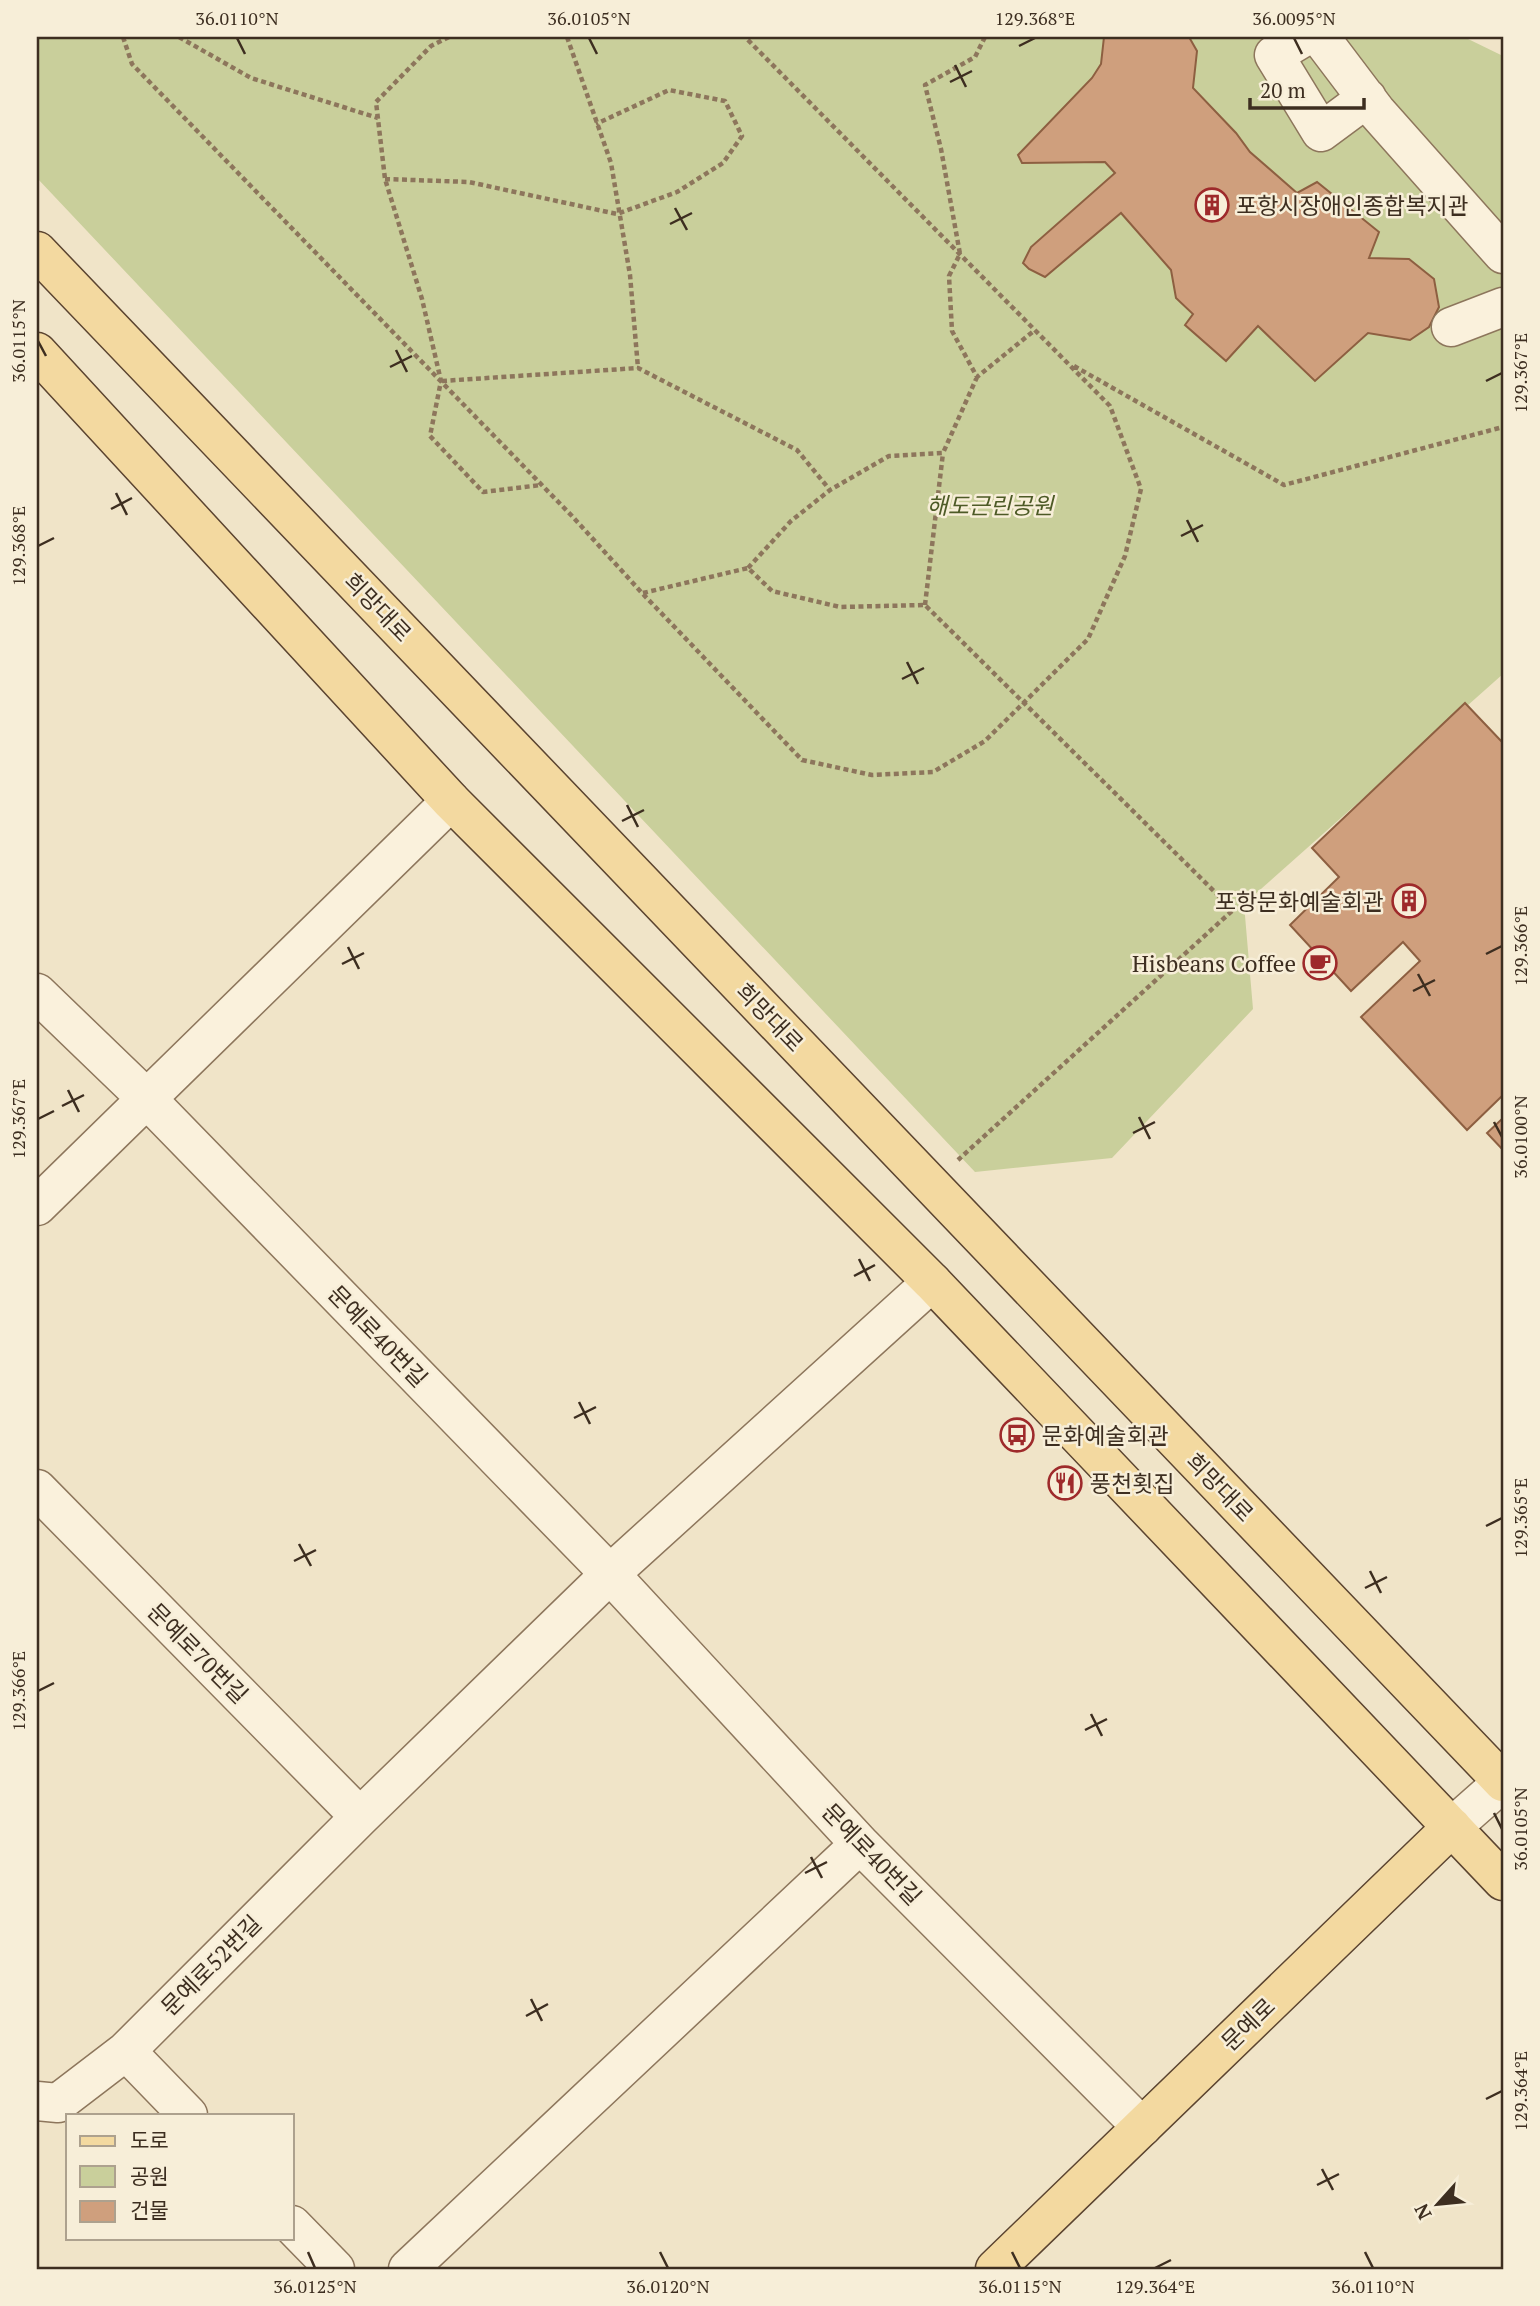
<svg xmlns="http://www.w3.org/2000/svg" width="1540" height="2306" font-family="'PT Serif','Noto Sans KR',serif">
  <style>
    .green { fill: #c9cf9b }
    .building { fill: #cf9f7d; stroke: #8d5f41; stroke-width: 2 }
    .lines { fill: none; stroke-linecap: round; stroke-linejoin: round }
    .minor-casing { stroke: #8d765c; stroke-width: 41 }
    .major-casing { stroke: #5b4430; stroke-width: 41 }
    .path { stroke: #8d765c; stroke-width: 4.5; stroke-dasharray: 5 3.5; stroke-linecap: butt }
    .minor { stroke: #faf1dc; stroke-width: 38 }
    .major { stroke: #f3d9a0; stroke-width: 38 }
    .ticks { fill: none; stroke: #3d2e20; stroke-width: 2.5 }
    .labels { text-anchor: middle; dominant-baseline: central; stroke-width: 5; stroke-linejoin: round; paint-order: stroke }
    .poi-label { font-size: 23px; fill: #3d2e20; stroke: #f7eed8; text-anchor: start }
    .park-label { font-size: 23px; font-style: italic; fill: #4d5a26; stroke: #f7eed8 }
    .street-label { font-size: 23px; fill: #3d2e20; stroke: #f7eed8 }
    .neatline { fill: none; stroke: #3d2e20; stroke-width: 2.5 }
    .ticks-label { font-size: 18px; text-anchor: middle; fill: #3d2e20 }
  </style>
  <rect width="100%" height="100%" fill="#f0e4c8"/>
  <path class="green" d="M 37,37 L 1464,37 L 1503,56 L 1503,674 L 1244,904 L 1253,1009 L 1112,1158 L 975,1172 L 37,178 Z"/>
  <path class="building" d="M 1104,37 L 1189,37 L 1197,51 L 1193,88 L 1236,133 L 1250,152 L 1297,193 L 1317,182 L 1379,232 L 1369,258 L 1409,259 L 1434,279 L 1439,307 L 1429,327 L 1410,340 L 1368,333 L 1315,381 L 1258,326 L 1226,361 L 1185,325 L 1193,314 L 1176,298 L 1171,270 L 1121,213 L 1045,277 L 1029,269 L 1023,263 L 1031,247 L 1115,173 L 1105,162 L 1022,163 L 1018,155 L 1092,78 L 1101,64 Z
    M 1465,703 L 1503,743 L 1503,1095 L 1467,1130 L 1361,1017 L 1420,961 L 1403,942 L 1351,991 L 1290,925 L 1339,877 L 1312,848 Z
    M 1503,1118 L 1503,1150 L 1487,1133 Z"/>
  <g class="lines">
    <defs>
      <path id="minor" d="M 1304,37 L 1274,55 L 1321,132 L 1367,98
        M 1320,37 L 1376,111 L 1503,254
        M 1451,327 L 1503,307
        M 37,993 L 146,1098 L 610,1574 L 860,1844 L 1142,2127
        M 37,1206 L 451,801
        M 37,1489 L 360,1817
        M 1452,1827 L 1503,1782
        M 126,2051 L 188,2115
        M 37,2101 L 58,2103 L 126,2051 L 360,1817 L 610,1574 L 932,1282
        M 292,2225 L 335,2269
        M 408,2269 L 860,1844"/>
      <path id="major" d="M 37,251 L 1503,1782
        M 37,352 L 451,801 L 932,1282 L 1503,1881
        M 995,2269 L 1452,1827"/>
    </defs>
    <use href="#minor" class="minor-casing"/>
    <use href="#major" class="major-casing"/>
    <path class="path" d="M 123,37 L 132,64 L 572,516 L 642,593 L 802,760 L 872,775 L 933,772 L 985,741 L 1088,639 L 1125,556 L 1141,489 L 1110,406 L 745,37
      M 179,37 L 251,78 L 378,118
      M 449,37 L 431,46 L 376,102 L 385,179 L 422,299 L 441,381 L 430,436 L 483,492 L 541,485
      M 567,37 L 611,163 L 630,275 L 638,368
      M 985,37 L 975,57 L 925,85 L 941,149 L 960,254 L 949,276 L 952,331 L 977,377 L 1035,330
      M 385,179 L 469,182 L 617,214 L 677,192 L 723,163 L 742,136 L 725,101 L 669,90 L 596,124
      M 1074,366 L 1284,485 L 1503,427
      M 442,381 L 638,368 L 797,450 L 830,490
      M 748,568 L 791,521 L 830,490 L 889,456 L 943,453 L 977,377
      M 643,593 L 748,568 L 772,591 L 840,607 L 925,605 L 1233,910 L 958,1160
      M 925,605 L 943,453"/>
    <use href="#minor" class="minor"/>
    <use href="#major" class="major"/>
  </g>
  <path class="ticks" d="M 237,38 L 245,54M 589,38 L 597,54M 1294,38 L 1302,54M 1019,46 L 1035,38M 955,65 L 966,87M 950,82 L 972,71M 675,208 L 687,230M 670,224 L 692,213M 38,341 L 46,356M 396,350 L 407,372M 390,367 L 412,356M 1486,381 L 1502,373M 116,493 L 127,515M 111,509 L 132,498M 1187,520 L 1198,542M 1181,536 L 1203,525M 38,546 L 54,538M 907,662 L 918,684M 902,679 L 924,668M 627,805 L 638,827M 622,821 L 644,810M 348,947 L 359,969M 1486,954 L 1502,946M 342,964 L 364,953M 1418,974 L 1430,996M 1413,991 L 1435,980M 68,1090 L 79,1112M 62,1106 L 84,1095M 1139,1117 L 1150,1139M 38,1119 L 54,1111M 1494,1122 L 1502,1137M 1133,1133 L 1155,1122M 859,1259 L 870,1281M 854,1276 L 875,1265M 579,1402 L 590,1424M 574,1418 L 596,1407M 1486,1526 L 1502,1518M 299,1544 L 311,1566M 294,1561 L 316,1550M 1370,1571 L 1381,1593M 1365,1588 L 1387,1577M 38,1691 L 54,1683M 1091,1714 L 1102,1736M 1085,1730 L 1107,1719M 1494,1813 L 1502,1829M 811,1857 L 822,1878M 805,1873 L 827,1862M 531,1999 L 542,2021M 526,2016 L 548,2004M 1486,2099 L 1502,2091M 1322,2169 L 1333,2190M 1317,2185 L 1339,2174M 308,2252 L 315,2268M 660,2252 L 668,2268M 1012,2252 L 1020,2268M 1365,2252 L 1373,2268M 1155,2268 L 1171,2260"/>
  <defs>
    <symbol id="building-ring" viewBox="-11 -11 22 22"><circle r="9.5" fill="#f7eed8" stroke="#9e2a2b" stroke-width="1.5"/><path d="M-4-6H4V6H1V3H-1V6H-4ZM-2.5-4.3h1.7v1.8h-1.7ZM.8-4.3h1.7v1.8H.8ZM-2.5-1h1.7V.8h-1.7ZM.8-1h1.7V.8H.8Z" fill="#9e2a2b"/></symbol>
    <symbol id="cafe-ring" viewBox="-11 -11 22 22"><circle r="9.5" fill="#f7eed8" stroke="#9e2a2b" stroke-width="1.5"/><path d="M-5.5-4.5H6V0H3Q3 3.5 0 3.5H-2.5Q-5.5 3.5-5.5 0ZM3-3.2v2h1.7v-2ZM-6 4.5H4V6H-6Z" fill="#9e2a2b"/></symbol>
    <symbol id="bus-ring" viewBox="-11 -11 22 22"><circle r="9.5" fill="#f7eed8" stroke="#9e2a2b" stroke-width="1.5"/><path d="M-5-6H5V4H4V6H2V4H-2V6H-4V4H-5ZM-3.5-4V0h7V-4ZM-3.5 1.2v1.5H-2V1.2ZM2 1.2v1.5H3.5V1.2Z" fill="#9e2a2b"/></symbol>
    <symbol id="restaurant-ring" viewBox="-11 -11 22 22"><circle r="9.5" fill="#f7eed8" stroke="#9e2a2b" stroke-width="1.5"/><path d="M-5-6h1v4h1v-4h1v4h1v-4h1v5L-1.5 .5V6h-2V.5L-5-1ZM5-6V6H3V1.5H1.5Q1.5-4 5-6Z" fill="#9e2a2b"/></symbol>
  </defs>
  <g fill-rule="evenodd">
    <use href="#building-ring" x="1193" y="186" width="38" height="38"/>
    <use href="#building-ring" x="1390" y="882" width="38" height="38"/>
    <use href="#cafe-ring" x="1301" y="944" width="38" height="38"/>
    <use href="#bus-ring" x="998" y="1416" width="38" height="38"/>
    <use href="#restaurant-ring" x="1046" y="1464" width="38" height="38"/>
  </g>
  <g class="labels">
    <g class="poi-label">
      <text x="1236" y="205">포항시장애인종합복지관</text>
      <text x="1384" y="901" text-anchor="end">포항문화예술회관</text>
      <text x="1296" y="963" text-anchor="end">Hisbeans Coffee</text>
      <text x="1042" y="1435">문화예술회관</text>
      <text x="1090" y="1483">풍천횟집</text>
    </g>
    <g class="park-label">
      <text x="990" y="505">해도근린공원</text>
    </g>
    <g class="street-label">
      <text transform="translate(378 607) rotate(46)">희망대로</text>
      <text transform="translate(770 1017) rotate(46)">희망대로</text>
      <text transform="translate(378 1336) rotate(46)">문예로40번길</text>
      <text transform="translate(1220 1487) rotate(46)">희망대로</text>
      <text transform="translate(198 1653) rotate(45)">문예로70번길</text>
      <text transform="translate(872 1854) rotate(46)">문예로40번길</text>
      <text transform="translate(211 1965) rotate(-45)">문예로52번길</text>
      <text transform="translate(1248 2024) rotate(-44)">문예로</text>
    </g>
  </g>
  <rect width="1540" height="2306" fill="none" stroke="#f7eed8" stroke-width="77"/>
  <rect x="66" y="2114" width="228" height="126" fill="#f7eed8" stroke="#ada18e" stroke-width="2"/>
  <rect x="80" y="2136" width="35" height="10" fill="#f3d9a0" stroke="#ada18e" stroke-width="2"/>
  <text x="130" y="2148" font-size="21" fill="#3d2e20">도로</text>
  <rect x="80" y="2166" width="35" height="21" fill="#c9cf9b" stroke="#ada18e" stroke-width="2"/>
  <text x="130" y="2184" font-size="21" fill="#3d2e20">공원</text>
  <rect x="80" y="2201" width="35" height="21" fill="#cf9f7d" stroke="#ada18e" stroke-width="2"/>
  <text x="130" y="2218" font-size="21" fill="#3d2e20">건물</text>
  <g transform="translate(1438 2204) rotate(243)" stroke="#f7eed8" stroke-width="5" paint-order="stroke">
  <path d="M0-5L12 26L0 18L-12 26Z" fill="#3d2e20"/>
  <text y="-10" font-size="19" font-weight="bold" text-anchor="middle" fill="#3d2e20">N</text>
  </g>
  <path d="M1250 98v10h114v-10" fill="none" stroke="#3d2e20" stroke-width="3.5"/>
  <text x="1260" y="98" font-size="21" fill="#3d2e20" stroke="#f7eed8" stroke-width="5" paint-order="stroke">20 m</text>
  <rect x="38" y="38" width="1464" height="2230" class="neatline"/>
  <g class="ticks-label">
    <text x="237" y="25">36.0110°N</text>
    <text x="589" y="25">36.0105°N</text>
    <text x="1035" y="25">129.368°E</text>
    <text x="1294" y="25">36.0095°N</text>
    <text transform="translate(19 341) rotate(-90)" y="6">36.0115°N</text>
    <text transform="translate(1521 373) rotate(-90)" y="6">129.367°E</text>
    <text transform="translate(19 546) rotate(-90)" y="6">129.368°E</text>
    <text transform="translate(1521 946) rotate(-90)" y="6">129.366°E</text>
    <text transform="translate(19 1119) rotate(-90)" y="6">129.367°E</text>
    <text transform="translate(1521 1137) rotate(-90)" y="6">36.0100°N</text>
    <text transform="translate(1521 1518) rotate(-90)" y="6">129.365°E</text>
    <text transform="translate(19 1691) rotate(-90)" y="6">129.366°E</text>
    <text transform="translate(1521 1829) rotate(-90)" y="6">36.0105°N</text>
    <text transform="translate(1521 2091) rotate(-90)" y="6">129.364°E</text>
    <text x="315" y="2293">36.0125°N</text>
    <text x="668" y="2293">36.0120°N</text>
    <text x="1020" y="2293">36.0115°N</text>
    <text x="1155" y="2293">129.364°E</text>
    <text x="1373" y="2293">36.0110°N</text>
  </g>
</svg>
